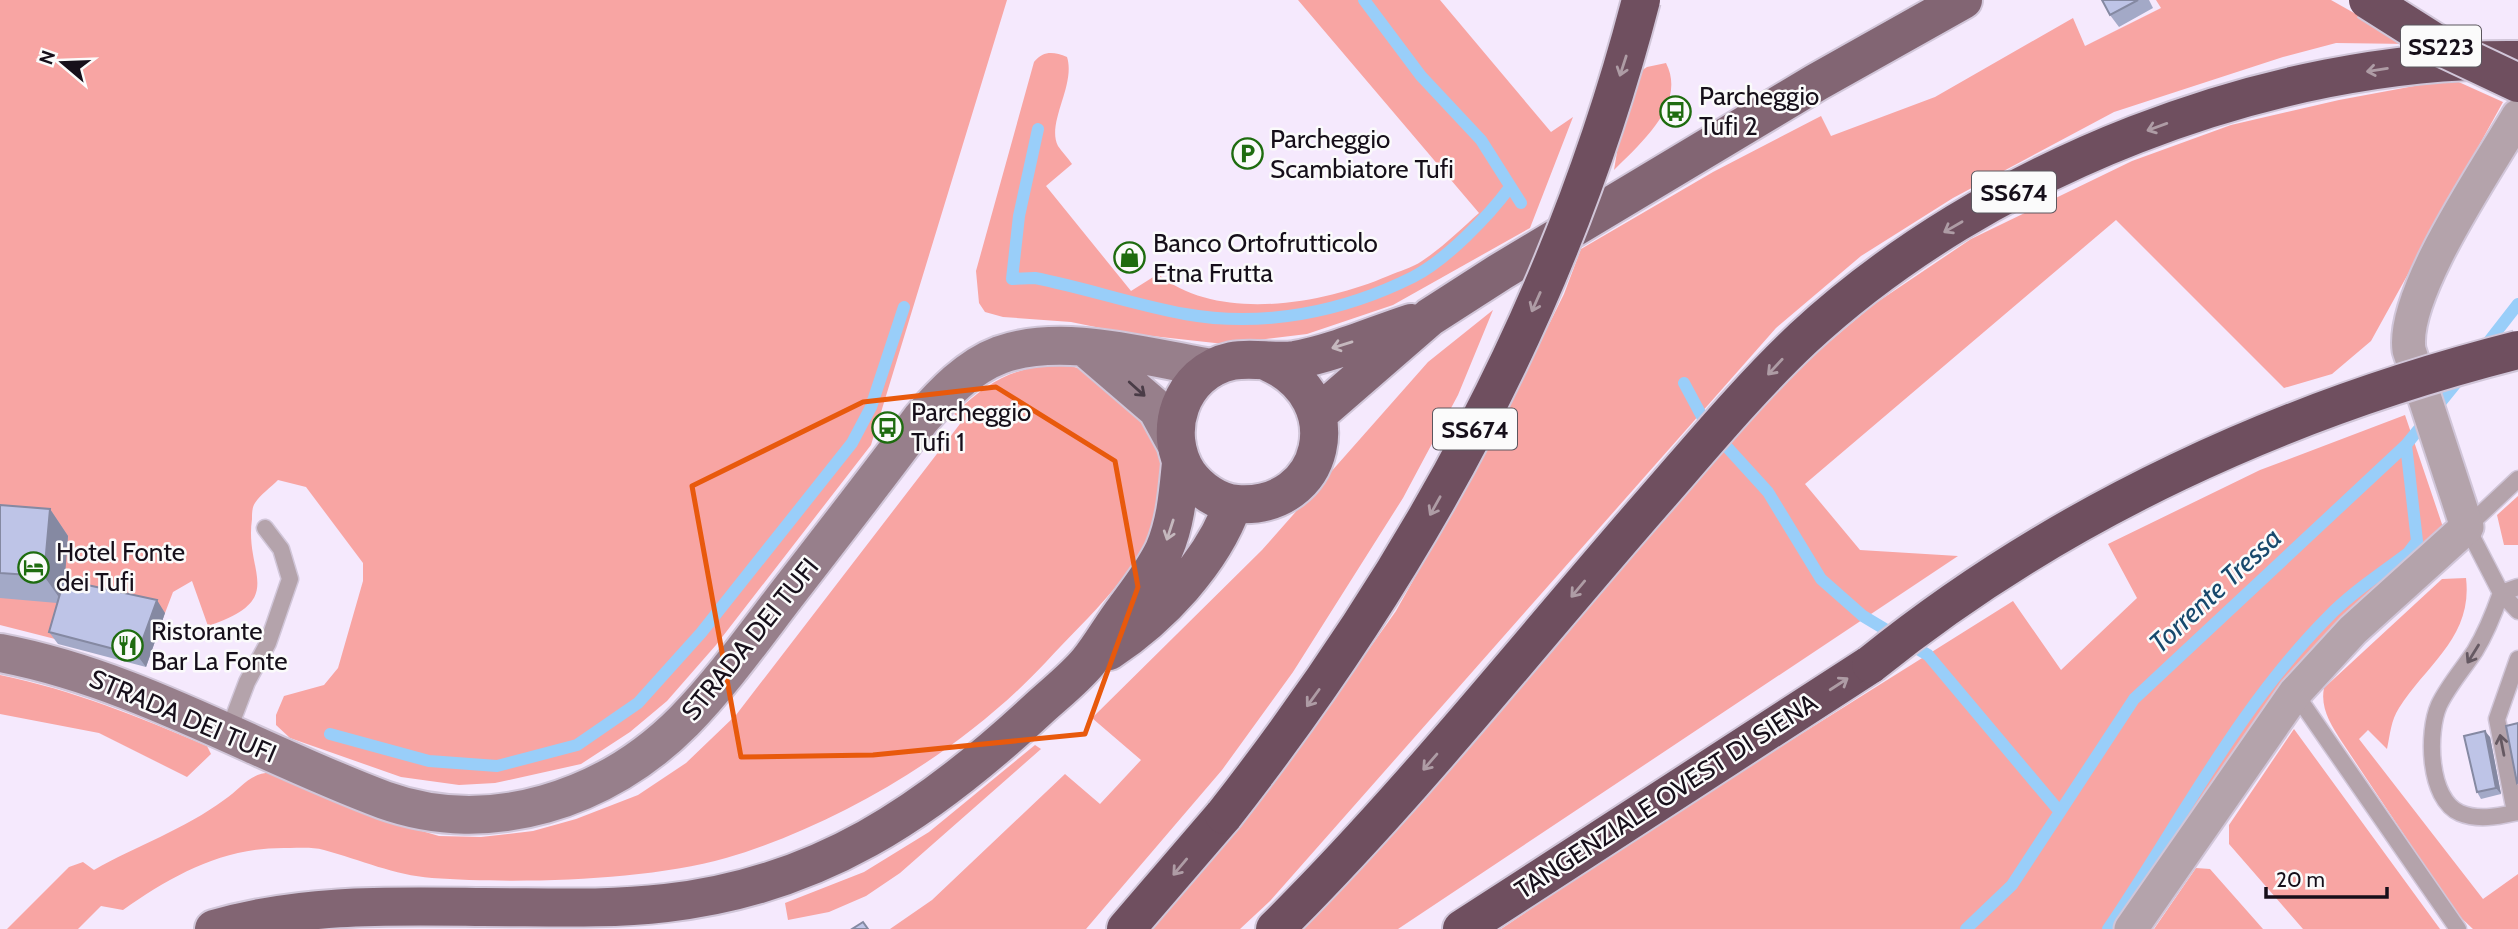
<svg xmlns="http://www.w3.org/2000/svg" width="2518" height="929" font-family="Cabin,sans-serif">
  <style>
    .green { fill: #f8a5a3 }
    .lines { fill: none; stroke-linecap: round; stroke-linejoin: round }
    .stream { stroke: #99cef9; stroke-width: 12 }
    .lane-casing { stroke: #d1c6d9; stroke-width: 19 }
    .street-casing { stroke: #d1c6d9; stroke-width: 37 }
    .secondary-casing { stroke: #d1c6d9; stroke-width: 42 }
    .primary-casing { stroke: #d1c6d9; stroke-width: 42 }
    .highway-casing { stroke: #d1c6d9; stroke-width: 42 }
    .lane { stroke: #b4a3ab; stroke-width: 16 }
    .street { stroke: #b4a3ab; stroke-width: 33 }
    .secondary { stroke: #977f8b; stroke-width: 38 }
    .primary { stroke: #826573; stroke-width: 38 }
    .highway { stroke: #6f4f5f; stroke-width: 38 }
    .highway-bridge-casing { stroke: #d1c6d9; stroke-width: 42; stroke-linecap: butt }
    .highway-bridge { stroke: #6f4f5f; stroke-width: 38 }
    .wall { fill: #a3a9c7 }
    .shaded-wall { fill: #8589a2 }
    .building { fill: #bec4e7; stroke: #8589a2; stroke-width: 2 }
    .oneway { stroke: #ae9ca5 }
    .oneway2 { stroke: #c5b8be }
    .oneway3 { stroke: #4a3c47 }
    .oneway4 { stroke: #655962 }
    .marked { fill: none; stroke: #e8590c; stroke-width: 5; stroke-linejoin: round }
    .labels { text-anchor: middle; dominant-baseline: central; stroke-width: 5; stroke-linejoin: round; paint-order: stroke }
    .shield { fill: #fbfbfb; stroke: #5b565e; stroke-width: 2 }
    .shield-label { font-size: 24px; font-weight: bold; fill: #160f1a }
    .poi-label { font-size: 26px; fill: #160f1a; stroke: #fbfbfb; text-anchor: start }
    .street-label { font-size: 26px; fill: #160f1a; stroke: #fbfbfb }
    .water-label { font-size: 28px; font-style: italic; fill: #18496d; stroke: #fbfbfb }
  </style>
  <rect width="100%" height="100%" fill="#f5e9fd"/>
  <path class="green" d="M 0,0 L 1007,0 L 871,445 L 716,645 L 667,701 L 630,732 L 581,764 L 495,783 L 459,785 L 401,777 L 290,738 L 276,725 L 276,715 L 284,696 L 324,685 L 338,668 L 363,581 L 363,563 L 306,487 L 278,480 C 271,487 260,495 255,503 C 252,507 252,514 252,519 C 244,574 289,599 208,626 L 192,581 L 173,592 L 165,613 L 59,640 L 0,625 Z
    M 1298,0 L 1440,0 L 1551,132 L 1573,117 L 1530,228 L 1393,305 L 1307,334 L 1224,344 L 1125,333 L 1071,322 L 1003,317 L 985,312 L 979,303 L 976,271 L 1034,62 C 1044,50 1054,52 1067,57 C 1076,85 1046,123 1058,146 C 1062,152 1068,158 1072,164 L 1046,186 L 1131,291 L 1158,274 C 1218,323 1322,304 1388,276 C 1399,271 1412,268 1422,261 C 1442,248 1461,229 1479,213 Z
    M 2156,0 L 2331,0 L 2409,44 L 2336,43 L 2283,57 L 2114,112 L 1953,198 L 1861,256 L 1776,328 L 1270,901 L 1240,929 L 1149,929 L 1238,825 L 1325,711 L 1396,611 L 1489,446 L 1564,294 L 1581,249 L 1713,172 L 1821,116 L 1831,136 L 1935,97 L 2073,18 L 2085,46 L 2161,8 Z
    M 1666,63 C 1687,104 1641,143 1614,170 L 1623,116 L 1635,75 L 1647,67 Z
    M 2452,79 L 2503,102 L 2371,341 L 2332,374 L 2284,388 L 2116,220 L 1805,484 L 1860,550 L 1958,556 L 1398,929 L 1296,929 L 1783,381 L 1873,305 L 1971,239 L 2132,161 L 2231,125 L 2339,100 Z
    M 1493,310 L 1458,395 L 1403,498 L 1293,672 L 1222,770 L 1086,929 L 890,929 L 932,900 L 1065,774 L 1100,804 L 1141,760 L 1092,718 L 1262,550 L 1428,362 Z
    M 1059,364 C 1075,367 1092,370 1106,379 C 1131,396 1171,453 1166,485 C 1155,559 1094,610 1046,662 C 964,750 841,824 726,858 C 645,881 517,884 432,878 C 394,875 361,860 324,850 C 313,847 301,848 290,848 C 226,846 174,874 123,910 L 101,906 L 78,929 L 7,929 L 69,867 L 83,862 L 94,870 C 136,846 185,829 224,800 C 242,788 250,771 274,773 L 391,822 L 439,836 L 481,837 L 533,831 L 576,819 L 638,795 L 686,763 L 736,715 L 963,420 L 954,414 C 989,381 1011,368 1059,364 Z
    M 2405,415 L 2445,533 L 2216,778 L 2115,929 L 1501,929 L 1642,834 L 2013,601 L 2061,670 L 2137,598 L 2108,544 L 2260,470 Z
    M 2518,496 L 2518,545 L 2504,545 L 2497,515 Z
    M 2466,578 C 2473,637 2427,664 2399,708 C 2391,720 2390,735 2387,749 L 2368,730 L 2359,739 L 2483,899 L 2518,874 L 2518,929 L 2473,929 L 2457,914 L 2342,742 C 2331,725 2320,708 2324,688 L 2442,579 Z
    M 0,675 C 73,690 139,717 207,746 L 211,754 L 187,777 L 99,733 L 0,714 Z
    M 2294,729 L 2440,929 L 2303,929 L 2229,844 L 2229,825 Z
    M 1035,745 L 1041,749 L 900,873 L 866,896 L 829,912 L 788,920 L 785,903 L 864,872 L 929,832 Z
    M 2196,868 L 2210,869 L 2263,929 L 2154,929 Z"/>
  <g class="lines">
    <path class="stream" d="M 1364,0 L 1421,76 L 1481,140 L 1521,203
      M 1038,129 L 1019,216 L 1012,279 L 1035,278 C 1086,288 1135,305 1185,314 C 1263,328 1343,312 1413,277 C 1446,260 1488,217 1510,187
      M 2483,349 L 2518,304
      M 1684,383 L 1706,424 L 1768,492 L 1821,579 L 1863,616 L 1928,655 L 2060,812
      M 330,734 L 429,761 L 497,766 L 577,745 L 638,703 L 701,633 L 852,443 L 871,407 L 904,307
      M 1966,929 L 2012,885 L 2134,699 L 2406,445 L 2461,377
      M 2108,929 C 2180,823 2238,707 2329,616 C 2352,592 2382,573 2408,553 L 2417,541 L 2406,445"/>
    <defs>
      <path id="lane" d="M 2518,479 L 2467,527 L 2501,593 L 2518,611
        M 2501,593 C 2494,613 2486,633 2475,651 C 2463,669 2448,686 2439,705 C 2427,732 2428,799 2460,813 C 2479,821 2499,816 2518,812
        M 2501,593 L 2518,587
        M 2295,693 L 2458,929
        M 228,732 L 247,682 L 268,643 L 290,579 L 281,549 L 265,528
        M 2515,812 L 2497,719 L 2518,659"/>
      <path id="street" d="M 2131,929 L 2295,693 L 2353,630 L 2467,527 L 2409,350 C 2401,293 2488,168 2518,116"/>
      <path id="secondary" d="M 1087,349 L 1157,409 L 1175,442
        M 0,653 C 137,679 255,752 384,800 C 490,838 607,799 684,721 C 722,682 754,637 787,594 C 832,536 877,478 921,419 C 943,394 968,367 1000,355 C 1063,332 1148,358 1212,368"/>
      <path id="primary" d="M 1268,362 C 1352,399 1326,510 1237,504 C 1218,503 1199,489 1188,474 C 1161,433 1180,372 1232,361 C 1252,357 1274,363 1295,360 C 1334,353 1374,335 1411,323
        M 1317,415 L 1430,317 L 1500,272 L 1817,82 L 1963,0
        M 1109,651 C 1160,617 1212,563 1233,504
        M 214,929 C 302,903 392,906 483,907 C 544,907 605,910 666,903 C 819,886 927,812 1036,711 C 1053,695 1073,680 1088,662 C 1101,646 1112,626 1125,609 C 1139,590 1154,571 1164,550 C 1176,522 1178,493 1181,463"/>
      <path id="highway" d="M 1126,929 L 1224,815
        M 1275,929 C 1410,795 1528,645 1653,502 C 1702,446 1749,389 1803,338 C 1985,169 2270,57 2518,60
        M 1462,929 L 1871,664"/>
    </defs>
    <use href="#lane" class="lane-casing"/>
    <use href="#street" class="street-casing"/>
    <use href="#secondary" class="secondary-casing"/>
    <use href="#primary" class="primary-casing"/>
    <use href="#highway" class="highway-casing"/>
    <use href="#lane" class="lane"/>
    <use href="#street" class="street"/>
    <use href="#secondary" class="secondary"/>
    <use href="#primary" class="primary"/>
    <use href="#highway" class="highway"/>
    <defs>
      <path id="highway-bridge" d="M 2368,0 L 2444,48 L 2518,83
        M 1871,664 C 2059,512 2285,409 2518,350
        M 1224,815 C 1417,568 1562,305 1641,0"/>
    </defs>
    <use href="#highway-bridge" class="highway-bridge-casing"/>
    <use href="#highway-bridge" class="highway-bridge"/>
  </g>
  <path class="wall" d="M 2102,0 L 2149,0 L 2153,8 L 2119,27 L 2110,15 Z
    M 0,505 L 50,509 L 68,536 L 64,581 L 165,613 L 146,667 L 58,644 L 49,632 L 57,603 L 0,598 Z
    M 2490,737 L 2501,794 L 2481,799 L 2477,792 Z"/>
  <path class="shaded-wall" d="M 50,509 L 68,536 L 63,603 L 44,576 Z
    M 157,600 L 165,613 L 146,667 L 137,655 Z
    M 2485,731 L 2490,737 L 2501,794 L 2496,788 Z"/>
  <path class="building" d="M 2102,0 L 2138,0 L 2110,15 Z
    M 0,505 L 50,509 L 44,576 L 0,573 Z
    M 64,580 L 157,600 L 137,655 L 49,632 Z
    M 2518,723 L 2518,782 L 2517,783 L 2506,726 Z
    M 2485,731 L 2496,788 L 2477,792 L 2464,736 Z
    M 863,922 L 868,929 L 852,929 Z"/>
  <defs><path id="oneway-shaft" d="M-6 0H5M1.5-3L5.5 0L1.5 3" fill="none" stroke-width="1.6" stroke-linecap="round" stroke-linejoin="round" transform="scale(1.75)"/></defs>
  <g class="oneway">
    <use href="#oneway-shaft" transform="translate(1623 66) rotate(108)"/>
    <use href="#oneway-shaft" transform="translate(2377 70) rotate(171)"/>
    <use href="#oneway-shaft" transform="translate(2157 127) rotate(160)"/>
    <use href="#oneway-shaft" transform="translate(1953 227) rotate(150)"/>
    <use href="#oneway-shaft" transform="translate(1536 302) rotate(114)"/>
    <use href="#oneway-shaft" transform="translate(1775 367) rotate(133)"/>
    <use href="#oneway-shaft" transform="translate(1435 506) rotate(119)"/>
    <use href="#oneway-shaft" transform="translate(1578 589) rotate(130)"/>
    <use href="#oneway-shaft" transform="translate(1839 684) rotate(-33)"/>
    <use href="#oneway-shaft" transform="translate(1313 698) rotate(126)"/>
    <use href="#oneway-shaft" transform="translate(1430 762) rotate(131)"/>
    <use href="#oneway-shaft" transform="translate(1180 867) rotate(130)"/>
  </g>
  <g class="oneway2">
    <use href="#oneway-shaft" transform="translate(1342 345) rotate(163)"/>
    <use href="#oneway-shaft" transform="translate(1170 530) rotate(108)"/>
  </g>
  <use class="oneway3" href="#oneway-shaft" transform="translate(1137 389) rotate(42)"/>
  <g class="oneway4">
    <use href="#oneway-shaft" transform="translate(2473 654) rotate(122)"/>
    <use href="#oneway-shaft" transform="translate(2502 745) rotate(-101)"/>
  </g>
  <path class="marked" d="M 996,387 L 1115,461 L 1138,587 L 1085,734 L 873,755 L 741,757 L 692,486 L 863,402 Z"/>
  <defs>
    <symbol id="bus-ring" viewBox="-11 -11 22 22"><circle r="9.5" fill="#fbfbfb" stroke="#1e6c0f" stroke-width="1.5"/><path d="M-5-6H5V4H4V6H2V4H-2V6H-4V4H-5ZM-3.5-4V0h7V-4ZM-3.5 1.2v1.5H-2V1.2ZM2 1.2v1.5H3.5V1.2Z" fill="#1e6c0f"/></symbol>
    <symbol id="parking-ring" viewBox="-11 -11 22 22"><circle r="9.5" fill="#fbfbfb" stroke="#1e6c0f" stroke-width="1.5"/><path d="M-3.5-5.5H1a3.5 3.5 0 0 1 0 7H-1V5.5H-3.5ZM-1-3.4V-.6H.8a1.4 1.4 0 0 0 0-2.8Z" fill="#1e6c0f"/></symbol>
    <symbol id="shop-ring" viewBox="-11 -11 22 22"><circle r="9.5" fill="#fbfbfb" stroke="#1e6c0f" stroke-width="1.5"/><path d="M-5-2.5h2.3a2.7 3.5 0 0 1 5.4 0H5L5.5 6h-11ZM-1.5-2.5h3a1.5 2.3 0 0 0-3 0Z" fill="#1e6c0f"/></symbol>
    <symbol id="hotel-ring" viewBox="-11 -11 22 22"><circle r="9.5" fill="#fbfbfb" stroke="#1e6c0f" stroke-width="1.5"/><path d="M-6-4.5h1.5V1H6V5H4.5V3h-9V5H-6ZM-4 0a1.8 1.8 0 1 1 3.6 0ZM.5 0V-2.5h3Q6-2.5 6 0Z" fill="#1e6c0f"/></symbol>
    <symbol id="restaurant-ring" viewBox="-11 -11 22 22"><circle r="9.5" fill="#fbfbfb" stroke="#1e6c0f" stroke-width="1.5"/><path d="M-5-6h1v4h1v-4h1v4h1v-4h1v5L-1.5 .5V6h-2V.5L-5-1ZM5-6V6H3V1.5H1.5Q1.5-4 5-6Z" fill="#1e6c0f"/></symbol>
  </defs>
  <g fill-rule="evenodd">
    <use href="#bus-ring" x="1658" y="94" width="35" height="35"/>
    <use href="#parking-ring" x="1230" y="136" width="35" height="35"/>
    <use href="#shop-ring" x="1112" y="240" width="35" height="35"/>
    <use href="#bus-ring" x="870" y="410" width="35" height="35"/>
    <use href="#hotel-ring" x="16" y="550" width="35" height="35"/>
    <use href="#restaurant-ring" x="110" y="628" width="35" height="35"/>
  </g>
  <g class="labels">
    <g class="shield">
      <rect x="2401" y="25.5" width="80" height="41" rx="5"/>
      <rect x="1972" y="171.5" width="84" height="41" rx="5"/>
      <rect x="1433" y="408.5" width="84" height="41" rx="5"/>
    </g>
    <g class="shield-label">
      <text x="2441" y="46">SS223</text>
      <text x="2014" y="192">SS674</text>
      <text x="1475" y="429">SS674</text>
    </g>
    <g class="poi-label">
      <text x="1699" y="96">Parcheggio<tspan x="1699" dy="30">Tufi 2</tspan></text>
      <text x="1270" y="139">Parcheggio<tspan x="1270" dy="30">Scambiatore Tufi</tspan></text>
      <text x="1153" y="243">Banco Ortofrutticolo<tspan x="1153" dy="30">Etna Frutta</tspan></text>
      <text x="911" y="412">Parcheggio<tspan x="911" dy="30">Tufi 1</tspan></text>
      <text x="56" y="552">Hotel Fonte<tspan x="56" dy="30">dei Tufi</tspan></text>
      <text x="151" y="631">Ristorante<tspan x="151" dy="30">Bar La Fonte</tspan></text>
    </g>
    <g class="street-label">
      <text transform="translate(750 639) rotate(-51)">STRADA DEI TUFI</text>
      <text transform="translate(183 716) rotate(23)">STRADA DEI TUFI</text>
      <text transform="translate(1666 796) rotate(-33)">TANGENZIALE OVEST DI SIENA</text>
    </g>
    <g class="water-label">
      <text transform="translate(2215 590) rotate(-43)">Torrente Tressa</text>
    </g>
  </g>
  <g transform="translate(63 63) rotate(289)" stroke="#fbfbfb" stroke-width="5" paint-order="stroke">
  <path d="M0-5L12 26L0 18L-12 26Z" fill="#160f1a"/>
  <text y="-10" font-size="19" font-weight="bold" text-anchor="middle" fill="#160f1a">N</text>
  </g>
  <path d="M2266 887v10h121v-10" fill="none" stroke="#160f1a" stroke-width="3.5"/>
  <text x="2276" y="887" font-size="21" fill="#160f1a" stroke="#fbfbfb" stroke-width="5" paint-order="stroke">20 m</text>
</svg>
